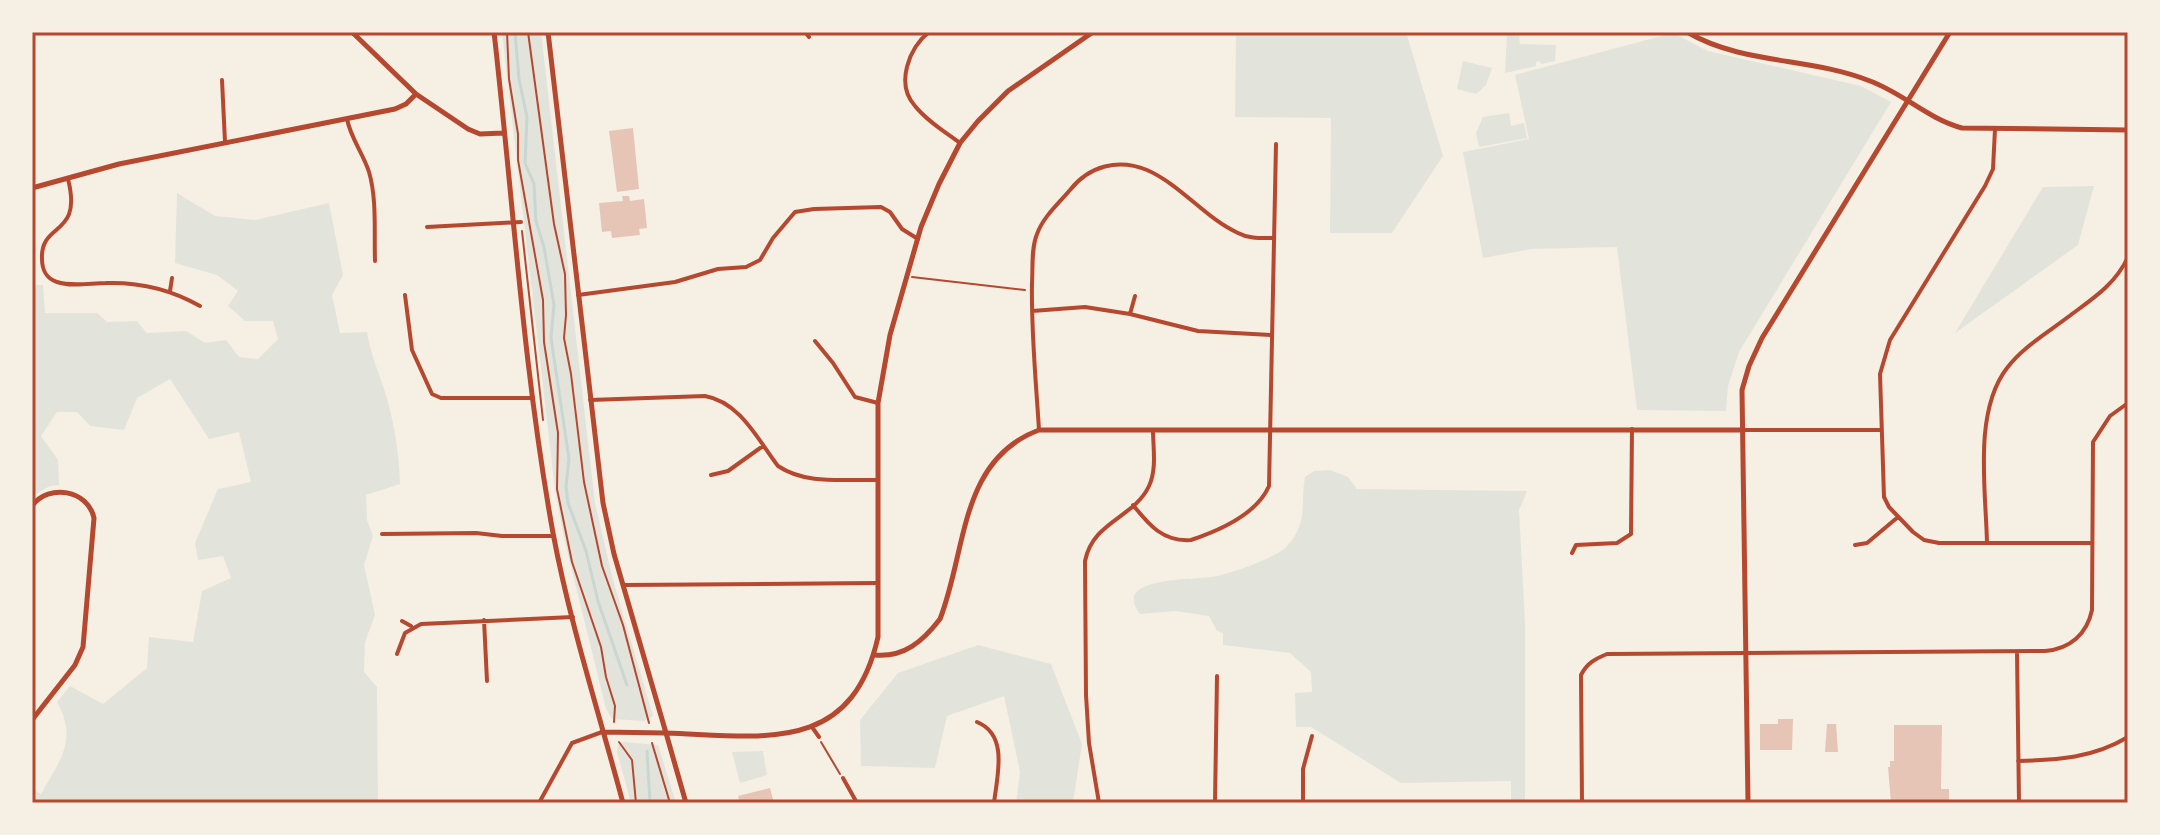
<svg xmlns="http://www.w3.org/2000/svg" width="2160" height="835" font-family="'Archivo Narrow',sans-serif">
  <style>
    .green { fill: #e2e4dc }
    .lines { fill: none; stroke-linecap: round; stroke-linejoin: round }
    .stream { stroke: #c9d6d2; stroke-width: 3 }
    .building { fill: #e6c5b7 }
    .path { stroke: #b5482f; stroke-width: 2 }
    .minor { stroke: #b5482f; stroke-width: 4 }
    .tertiary { stroke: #b5482f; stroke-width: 5 }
    .secondary { stroke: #b5482f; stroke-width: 5 }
    .neatline { fill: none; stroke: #b5482f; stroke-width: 3 }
  </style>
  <rect width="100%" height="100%" fill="#f6efe4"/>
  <path class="green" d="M 502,32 L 541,32 L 595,503 L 613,580 L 653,716 L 644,721 L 612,719 L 606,709 L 564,538 L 555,490 Z
    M 1236,32 L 1406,32 L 1443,156 L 1392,233 L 1330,233 L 1331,118 L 1235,117 Z
    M 1673,33 L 1708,51 L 1861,86 L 1891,102 L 1739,352 L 1728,386 L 1726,411 L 1637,410 L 1617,247 L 1531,249 L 1483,258 L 1463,152 L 1529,139 L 1515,75 Z
    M 1507,35 L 1519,35 L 1520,44 L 1556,45 L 1555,61 L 1541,64 L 1540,61 L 1536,62 L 1536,66 L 1505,73 Z
    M 1463,61 L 1492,68 L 1486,85 L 1476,94 L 1457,89 Z
    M 1509,113 L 1511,126 L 1524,123 L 1527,138 L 1479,147 L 1476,133 L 1483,117 Z
    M 2094,186 L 2078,245 L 1955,333 L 2043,187 Z
    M 177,193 L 215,216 L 255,220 L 329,203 L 343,275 L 332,295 L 340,333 L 367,332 C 371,356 378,370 385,392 C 394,421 399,453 400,484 L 366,495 L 367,520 L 373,536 L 364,565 L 375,615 L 365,642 L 364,672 L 377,687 L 378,803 L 32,803 L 32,789 L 41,794 C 60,760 78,740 57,702 L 70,686 L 103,704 L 147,668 L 149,637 L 193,642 L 202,591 L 231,578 L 223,556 L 198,560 L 195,543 L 218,489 L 251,482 L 239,432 L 209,439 L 170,379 L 137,398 L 124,430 L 90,426 L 77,412 L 57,412 L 41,436 L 58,460 L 59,485 L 50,486 L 32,496 L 32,285 L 43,285 L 45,313 L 97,313 L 107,322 L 137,321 L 147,333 L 186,331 L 205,343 L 226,340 L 239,357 L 258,359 L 278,339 L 273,321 L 245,321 L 228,306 L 238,291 L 217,275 L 175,263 Z
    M 1330,470 L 1348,477 L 1357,489 L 1527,491 L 1519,510 L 1525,623 L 1525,803 L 1511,803 L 1511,781 L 1401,783 L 1311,727 L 1296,727 L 1295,693 L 1312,692 L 1311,672 L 1290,653 L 1223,645 L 1223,633 L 1217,631 L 1209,616 L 1175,611 L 1140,614 C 1110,576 1196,580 1211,577 C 1226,575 1276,558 1286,547 C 1309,523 1300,504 1305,477 L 1314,471 Z
    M 978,645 L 1051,664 L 1082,744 L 1073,803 L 1016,803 L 1020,772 L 1004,696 L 947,716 L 935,768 L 861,766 L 860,720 L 898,673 Z
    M 624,742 L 658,745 L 676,803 L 631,803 L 617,752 L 618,745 Z
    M 763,751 L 767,775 L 740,783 L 732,752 Z"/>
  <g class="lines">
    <path class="stream" d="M 515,32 L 519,79 L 527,117 L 525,163 L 534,184 L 536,221 L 544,247 L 554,305 L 551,338 L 569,459 L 566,486 L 568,503 L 586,551 L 598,601 L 627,685
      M 647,751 L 650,803"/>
  </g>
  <path class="building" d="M 633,128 L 639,189 L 617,192 L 609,131 Z
    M 622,196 L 629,196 L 630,201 L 644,199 L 647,228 L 639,229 L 640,235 L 612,238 L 611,231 L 602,232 L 599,203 L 623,201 Z
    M 1778,719 L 1793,719 L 1792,750 L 1760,750 L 1760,724 L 1778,724 Z
    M 1827,724 L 1836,724 L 1838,752 L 1825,752 Z
    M 1894,725 L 1942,725 L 1941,789 L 1949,789 L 1949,803 L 1891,803 L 1888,767 L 1890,767 L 1890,761 L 1894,761 Z
    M 770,788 L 774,803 L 740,803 L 738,796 Z"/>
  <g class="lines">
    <path class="path" d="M 507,32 L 509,79 L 518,134 L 518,160 L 543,300 L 544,342 L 558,433 L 557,489 L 572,562 L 601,647 L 606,677 L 615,706 L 614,722
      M 528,32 L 554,224 L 565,274 L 566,315 L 564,338 L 571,374 L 584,482 L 602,566 L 623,625 L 649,723
      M 522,231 L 543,420
      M 912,277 L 1025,290
      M 619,742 L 632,760 L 636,803
      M 821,742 L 840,774
      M 652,743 L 670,803"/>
    <path class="minor" d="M 805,32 L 809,37
      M 929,32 C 909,48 895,84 915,106 C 927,121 945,132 960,143
      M 32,33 L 76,32
      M 222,80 L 225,142
      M 347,119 C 351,139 363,153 369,172 C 377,199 374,232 375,261
      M 1995,129 L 1993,169 L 1985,186 L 1890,340 L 1880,374 L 1884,497 L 1889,507 L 1913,532 L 1924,540 L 1939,543 L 2092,543
      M 68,179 C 83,238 40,221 42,259 C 42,270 47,279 57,282 C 72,287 91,283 106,283 C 140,282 172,290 200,306
      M 427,227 L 521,222
      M 170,291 L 172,278
      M 405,295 L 412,350 L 432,394 L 441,398 L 533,398
      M 578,295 L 675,282 L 718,269 L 746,267 L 760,260 L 773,238 L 795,212 L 814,209 L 881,207 L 890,212 L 902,229 L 918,239
      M 1032,311 L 1085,307 L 1130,314 L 1135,296
      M 1130,314 L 1198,331 L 1271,335
      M 815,341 L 833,363 L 855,397 L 878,403
      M 590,400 L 705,396 C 740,402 758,440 778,466 C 806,485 844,479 876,480
      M 1039,430 C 1036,381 1031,332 1032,283 C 1033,267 1031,249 1037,234 C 1043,217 1059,203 1070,190 C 1089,166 1118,158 1147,170 C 1181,185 1205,218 1238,233 C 1249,239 1261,238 1274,238
      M 1743,430 L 1881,430
      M 711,475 L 728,471 L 763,446
      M 1133,505 C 1149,525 1163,542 1191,540 C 1218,531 1257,514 1269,486 L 1276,144
      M 382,534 L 476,533 L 502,536 L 553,536
      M 1987,543 C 1986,491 1973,412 2007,368 C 2023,347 2047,333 2068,317 C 2092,299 2115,285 2128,257
      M 1855,545 L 1867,543 L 1898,517
      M 1572,553 L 1576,545 L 1617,543 L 1631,534 L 1632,429
      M 624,585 L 877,583
      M 484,620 L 487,681
      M 402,621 L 411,626
      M 2017,652 L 2019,803
      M 397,654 L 405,633 L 421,624 L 573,617
      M 977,722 C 1009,735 997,776 994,803
      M 812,727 L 819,737
      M 2018,761 C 2058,760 2093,758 2128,737
      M 843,778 L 857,803
      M 539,803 L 572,743 L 602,732
      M 1099,803 L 1089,743 L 1086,695 L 1085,561 C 1093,521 1134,518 1149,486 C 1157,469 1153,447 1153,430
      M 1215,803 L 1217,676
      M 1303,803 L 1303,769 L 1312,736
      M 1582,803 L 1581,675 C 1587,663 1595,659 1607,654 L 2045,651 C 2070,649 2087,634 2092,610 L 2093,442 L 2110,416 L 2128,403"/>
    <path class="tertiary" d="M 352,32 L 416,94 L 468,129 L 480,134 L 503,133
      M 494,32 C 513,199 523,367 553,533 C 570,624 599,713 623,803
      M 548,32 L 603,503 L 614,554 L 666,733 L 602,732
      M 1687,32 C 1743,65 1811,57 1870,81 C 1903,93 1928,119 1962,128 L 2128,130
      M 32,188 L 119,164 L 395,109 L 406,104 L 416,94
      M 32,506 C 49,483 88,490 94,518 L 83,647 L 75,665 L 32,720
      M 874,655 C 904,658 923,641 940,619 C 967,550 959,460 1039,430 L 1742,430
      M 1748,803 L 1742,390 L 1749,366 L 1762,338 L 1950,32"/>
    <path class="secondary" d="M 686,803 L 666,733 C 761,736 851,756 878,637 L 878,403 L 890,335 L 921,227 L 939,184 L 960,143 L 978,121 L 1008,91 L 1093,32"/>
  </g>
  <rect width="2160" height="835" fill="none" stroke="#f6efe4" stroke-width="68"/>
  <rect x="34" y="34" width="2092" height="767" class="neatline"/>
</svg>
